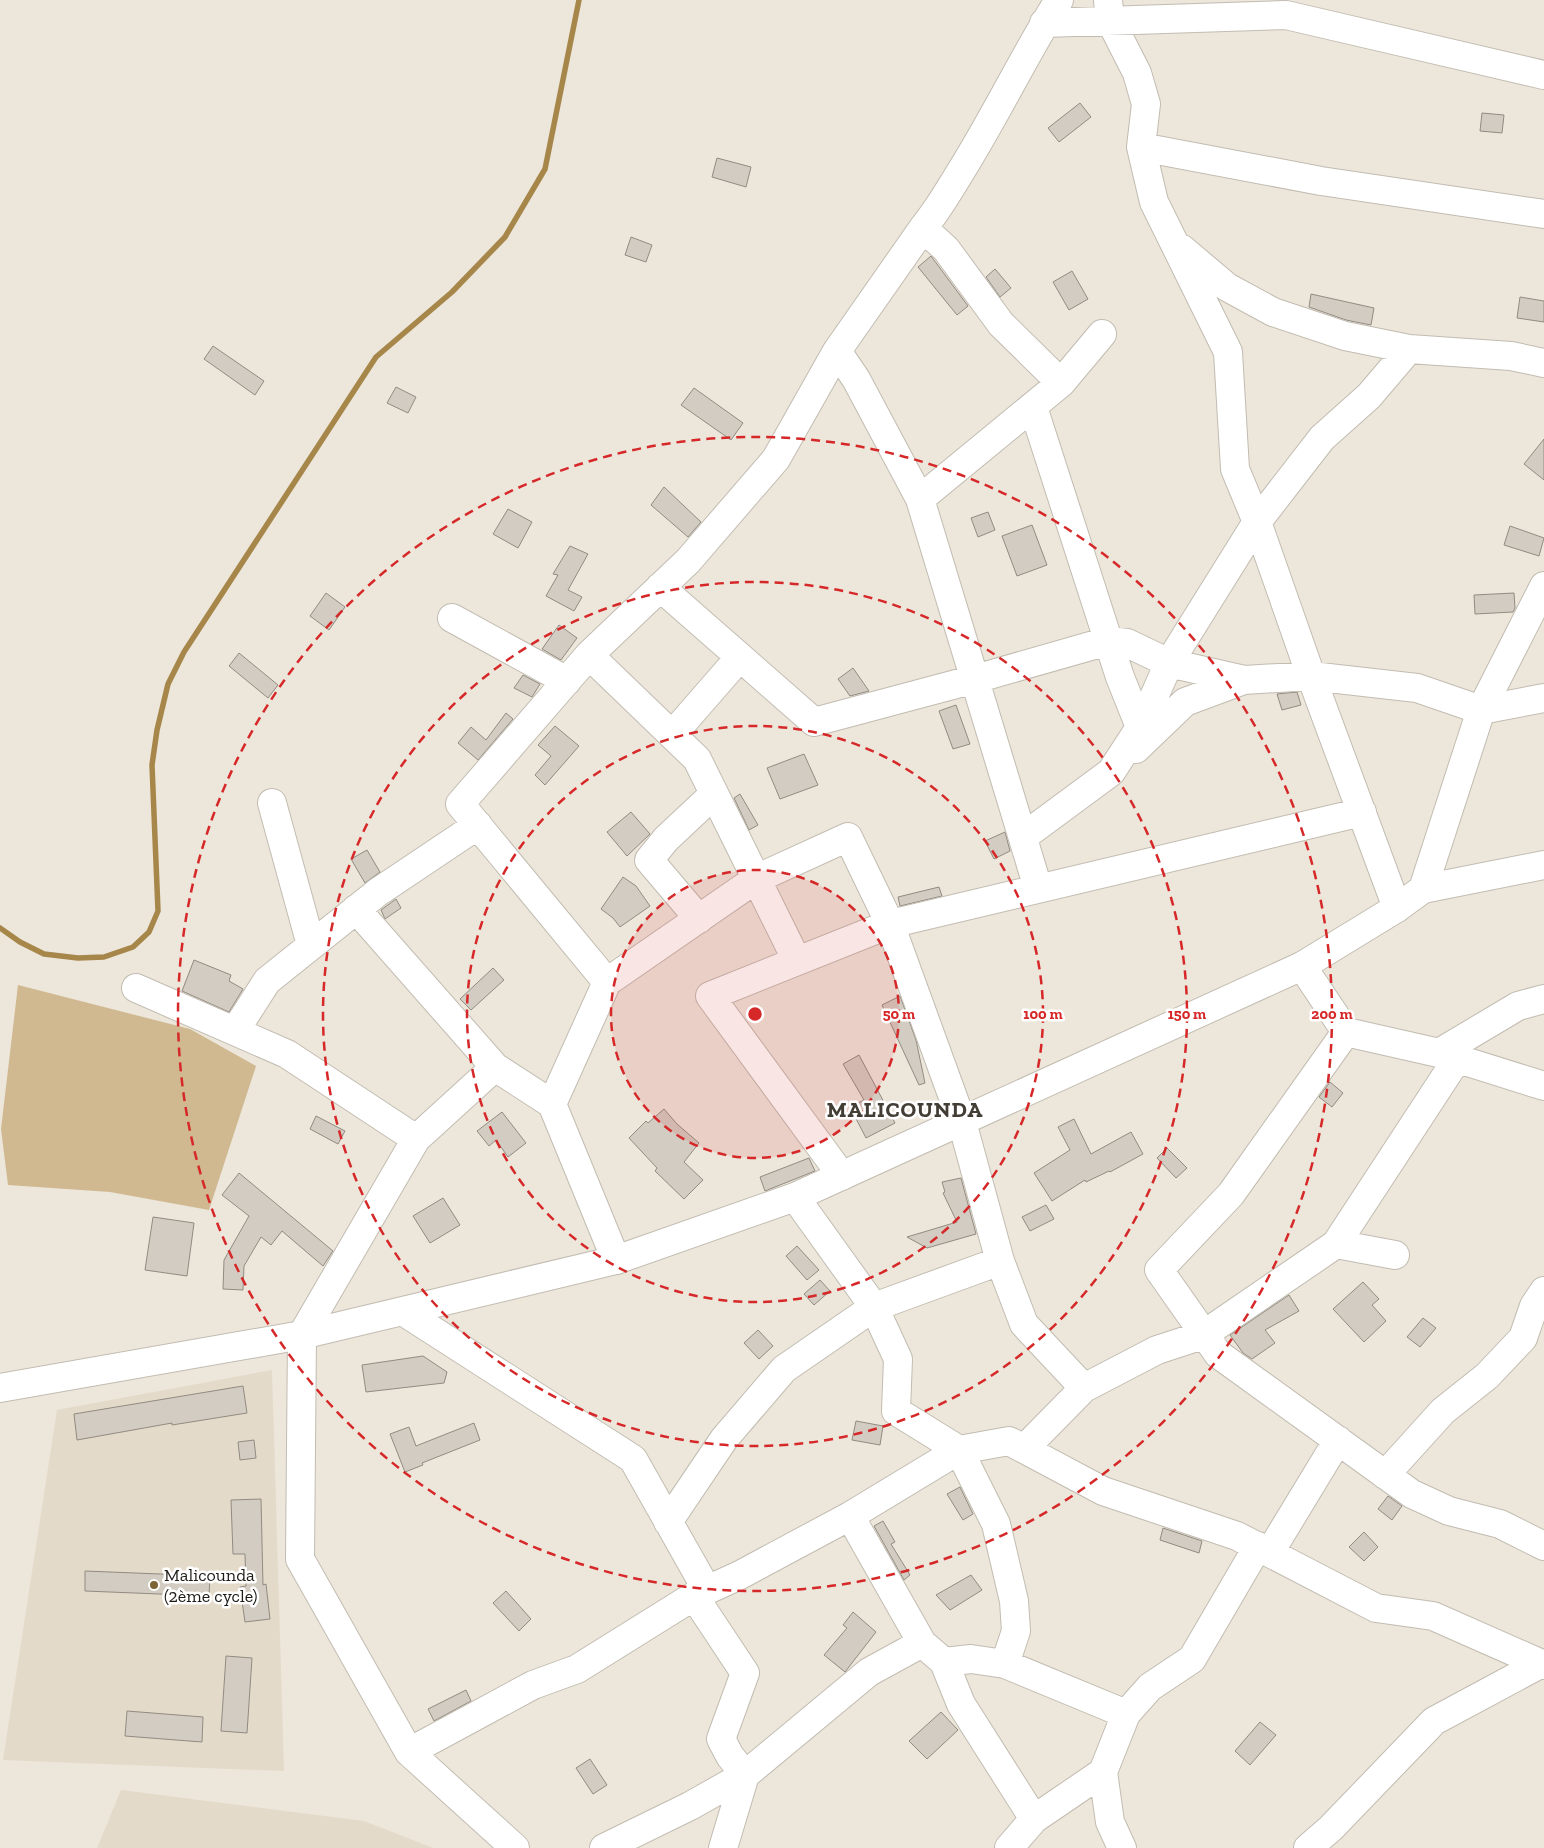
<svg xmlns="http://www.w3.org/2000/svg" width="1544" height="1848" font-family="'Zilla Slab',serif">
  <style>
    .built { fill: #e4dac9 }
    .green { fill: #d0b991 }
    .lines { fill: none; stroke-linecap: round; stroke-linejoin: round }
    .stream { stroke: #a68649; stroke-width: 5.5 }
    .building { fill: #d2ccc2; stroke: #918b81 }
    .minor-casing { stroke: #c2bcb1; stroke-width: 30 }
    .major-casing { stroke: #c2bcb1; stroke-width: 30 }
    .minor { stroke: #fff; stroke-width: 28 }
    .major { stroke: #fff; stroke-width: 28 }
    .ring { fill: none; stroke: #d62828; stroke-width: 2.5; stroke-dasharray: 9 6 }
    .poi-dot { fill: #7d6435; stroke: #fff; stroke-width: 2 }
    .labels { text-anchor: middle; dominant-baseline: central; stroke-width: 5; stroke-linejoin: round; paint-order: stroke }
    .poi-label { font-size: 18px; fill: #1d1b17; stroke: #fff; text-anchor: start }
    .district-label { font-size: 22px; font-weight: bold; letter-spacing: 1px; fill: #433e35; stroke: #fff }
    .centre { fill: #d62828; stroke: #fff; stroke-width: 2.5 }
    .ring-label { font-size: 15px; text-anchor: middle; font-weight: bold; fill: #d62828; stroke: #fff; stroke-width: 5; stroke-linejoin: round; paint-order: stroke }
  </style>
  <rect width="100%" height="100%" fill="#ece6db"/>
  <path class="built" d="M 272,1370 L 284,1771 L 3,1760 L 57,1410 Z
    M 121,1790 L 364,1821 L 433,1848 L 97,1848 Z"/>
  <path class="green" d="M 18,985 L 190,1029 L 256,1066 L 209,1210 L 110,1192 L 8,1185 L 1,1129 Z"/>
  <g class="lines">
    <path class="stream" d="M 0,928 L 20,942 L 44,954 L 78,958 L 104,957 L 133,947 L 149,932 L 158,911 L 152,765 L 157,730 L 168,684 L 184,652 L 376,357 L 452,292 L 505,237 L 545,169 L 579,0"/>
  </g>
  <path class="building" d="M 1080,103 L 1091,117 L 1059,142 L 1048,128 Z
    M 1482,113 L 1504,115 L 1502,133 L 1480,131 Z
    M 717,158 L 751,167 L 746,187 L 712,177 Z
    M 631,237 L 652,245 L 646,262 L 625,255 Z
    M 931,256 L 968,306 L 957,315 L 918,267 Z
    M 995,269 L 1011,288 L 1000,297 L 986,277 Z
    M 1072,271 L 1088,299 L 1069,310 L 1053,282 Z
    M 1311,294 L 1374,308 L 1371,325 L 1346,320 L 1309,307 Z
    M 1520,297 L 1544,301 L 1544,322 L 1517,318 Z
    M 213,346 L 264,381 L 255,395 L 204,359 Z
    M 396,387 L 416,397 L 408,413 L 387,403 Z
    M 694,388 L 743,423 L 731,440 L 681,405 Z
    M 1544,439 L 1544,480 L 1524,464 Z
    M 664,487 L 701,522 L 688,537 L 651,505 Z
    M 508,509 L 532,522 L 518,548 L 493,534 Z
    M 988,512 L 995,530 L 978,537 L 971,518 Z
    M 1032,525 L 1047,565 L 1017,576 L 1002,536 Z
    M 1510,526 L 1544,538 L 1539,556 L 1504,545 Z
    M 570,546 L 588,554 L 568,590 L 582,597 L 574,611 L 546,596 L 558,575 L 553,574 Z
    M 326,593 L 345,607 L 329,630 L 310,616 Z
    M 1514,593 L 1515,608 L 1513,612 L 1475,614 L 1474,595 Z
    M 559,625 L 577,638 L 561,660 L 542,649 Z
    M 239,653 L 278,685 L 268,698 L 229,666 Z
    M 853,668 L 869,691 L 850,696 L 838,679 Z
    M 523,675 L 540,684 L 532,697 L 514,688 Z
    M 1297,692 L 1301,705 L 1282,710 L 1277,694 Z
    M 956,705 L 970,744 L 953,749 L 939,711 Z
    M 506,713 L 513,719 L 478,760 L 458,743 L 471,727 L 486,740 Z
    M 555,726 L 579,746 L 545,785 L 535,775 L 551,756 L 538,745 Z
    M 804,754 L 818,785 L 780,799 L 767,768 Z
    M 740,794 L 758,825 L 749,830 L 734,798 Z
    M 631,812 L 650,834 L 627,856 L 607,832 Z
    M 1005,832 L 1010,851 L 994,859 L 985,841 Z
    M 367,850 L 380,872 L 365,883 L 351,859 Z
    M 623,877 L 636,886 L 650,906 L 620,927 L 613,918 L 601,909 Z
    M 939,887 L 942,896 L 900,906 L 898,897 Z
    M 396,899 L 401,908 L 385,919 L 381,910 Z
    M 194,960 L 231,975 L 229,981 L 243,989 L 229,1012 L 182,991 Z
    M 493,968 L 504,980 L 471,1010 L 460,999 Z
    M 900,996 L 916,1040 L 925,1083 L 919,1085 L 882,1005 Z
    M 859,1055 L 895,1123 L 866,1138 L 850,1107 L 864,1100 L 843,1064 Z
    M 1330,1082 L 1343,1093 L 1332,1107 L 1319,1097 Z
    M 664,1109 L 677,1124 L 699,1143 L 684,1162 L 703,1180 L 684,1199 L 655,1171 L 657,1168 L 629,1138 L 646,1121 L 648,1123 Z
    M 502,1112 L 526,1143 L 508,1157 L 496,1140 L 489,1146 L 477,1131 Z
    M 316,1116 L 345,1131 L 338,1144 L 310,1129 Z
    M 1074,1119 L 1091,1154 L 1131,1132 L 1143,1154 L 1110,1172 L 1109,1171 L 1086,1182 L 1085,1180 L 1052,1201 L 1034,1173 L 1070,1150 L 1058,1127 Z
    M 1167,1148 L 1187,1168 L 1176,1178 L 1157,1158 Z
    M 809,1158 L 815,1171 L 765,1191 L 760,1177 Z
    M 239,1173 L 333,1251 L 323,1266 L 282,1231 L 271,1245 L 261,1237 L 244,1266 L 243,1290 L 223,1289 L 224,1260 L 249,1216 L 222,1195 Z
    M 961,1178 L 976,1234 L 927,1248 L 907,1237 L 957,1222 L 943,1193 L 945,1192 L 942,1182 Z
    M 443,1198 L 460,1225 L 430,1243 L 413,1216 Z
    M 1046,1205 L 1054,1219 L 1030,1231 L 1022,1217 Z
    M 153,1217 L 194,1223 L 187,1276 L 145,1270 Z
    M 797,1246 L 819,1270 L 807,1280 L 786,1256 Z
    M 820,1280 L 830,1291 L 814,1305 L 804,1294 Z
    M 1363,1282 L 1379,1299 L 1372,1305 L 1386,1321 L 1364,1342 L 1333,1309 Z
    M 1289,1295 L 1299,1311 L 1265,1330 L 1275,1343 L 1252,1359 L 1243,1353 L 1230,1335 Z
    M 1423,1318 L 1436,1328 L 1420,1347 L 1407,1337 Z
    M 758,1330 L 773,1346 L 759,1359 L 744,1343 Z
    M 423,1356 L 447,1372 L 444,1383 L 366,1392 L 362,1365 Z
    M 243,1386 L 247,1413 L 172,1425 L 172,1423 L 77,1440 L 74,1414 Z
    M 856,1421 L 883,1426 L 880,1445 L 852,1440 Z
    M 474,1423 L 480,1440 L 422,1463 L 423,1465 L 405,1472 L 390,1434 L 409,1427 L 416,1446 Z
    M 254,1440 L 256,1458 L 240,1460 L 238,1442 Z
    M 960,1487 L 973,1514 L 963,1520 L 947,1494 Z
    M 1388,1496 L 1402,1506 L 1392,1520 L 1378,1509 Z
    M 261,1499 L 263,1585 L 266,1584 L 270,1619 L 245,1622 L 240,1587 L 246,1586 L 245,1554 L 233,1554 L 231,1500 Z
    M 883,1521 L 895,1542 L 891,1544 L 910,1575 L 904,1580 L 874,1526 Z
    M 1163,1528 L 1202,1541 L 1199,1553 L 1160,1540 Z
    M 1364,1532 L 1378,1547 L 1364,1561 L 1349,1547 Z
    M 85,1571 L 210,1576 L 209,1596 L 85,1591 Z
    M 971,1575 L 982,1590 L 950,1610 L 936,1595 Z
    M 506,1591 L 531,1619 L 519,1631 L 493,1603 Z
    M 853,1612 L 876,1632 L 845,1672 L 824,1655 L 847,1628 L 843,1625 Z
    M 226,1656 L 252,1658 L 247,1733 L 221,1731 Z
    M 466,1690 L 471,1701 L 434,1721 L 428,1709 Z
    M 127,1711 L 203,1717 L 202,1742 L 125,1736 Z
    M 941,1712 L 958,1730 L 927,1759 L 909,1741 Z
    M 1260,1722 L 1276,1735 L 1250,1765 L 1235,1751 Z
    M 590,1759 L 607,1785 L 593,1794 L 576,1768 Z"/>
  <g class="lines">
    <defs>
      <path id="minor" d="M 1108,0 L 1110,20 L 1137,73 L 1146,104 L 1141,147 L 1154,202 L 1228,352 L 1235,469 L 1257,522 L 1311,676 L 1397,908
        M 1044,23 L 1286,15 L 1544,75
        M 1141,147 L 1321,181 L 1544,214
        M 923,228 L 946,249 L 1001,324 L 1061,383
        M 1182,249 L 1227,287 L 1273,312 L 1345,336 L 1409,349 L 1511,356 L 1544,363
        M 837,351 L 856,379 L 920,499 L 1038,888
        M 1033,407 L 1120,677 L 1144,737
        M 920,499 L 1061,383 L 1102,334
        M 660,587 L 814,722 L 975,679 L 1108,641 L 1127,643 L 1169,663 L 1244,680
        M 452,618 L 567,681
        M 589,655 L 697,759 L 797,961
        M 672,735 L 740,657
        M 1136,749 L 1185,702 L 1244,680 L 1311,676 L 1417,688 L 1481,710 L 1544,698
        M 272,803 L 311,945
        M 1023,837 L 1111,772 L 1141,726 L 1169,663 L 1257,522 L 1322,438 L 1369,396 L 1409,349
        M 1423,889 L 1544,865
        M 356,909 L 495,1067 L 552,1104
        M 699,919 L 649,860 L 666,839 L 714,794
        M 1302,966 L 1346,1032 L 1439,1053 L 1544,1086
        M 607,982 L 460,804 L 589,655 L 688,561 L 776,459 L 837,351 L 923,228 C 937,211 949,191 961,171 C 996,115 1024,56 1059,0
        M 136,988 L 287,1054 L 416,1139
        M 235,1031 L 267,981 L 378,892 L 478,825
        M 1346,1032 L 1231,1194 L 1159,1270 L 1218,1354 L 1412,1494 L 1449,1511 L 1500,1524 L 1544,1546
        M 1439,1053 L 1518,1006 L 1544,999
        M 495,1067 L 416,1139 L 302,1335 L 300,1559 L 409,1752 L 515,1848
        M 842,1176 L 710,996 L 890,924 L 1362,812
        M 795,1197 L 874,1307 L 898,1359 L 896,1411 L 959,1450 L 996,1524 L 1014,1601 L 1016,1631 L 1005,1664
        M 1336,1244 L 1395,1255
        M 616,1260 L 552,1104 L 607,982 L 756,879 L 848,837 L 890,924 L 962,1122 L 1000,1261 L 1024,1324 L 1084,1388
        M 404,1312 L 633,1459 L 707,1590
        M 1024,1449 L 1084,1388 L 1157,1350 L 1203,1335 L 1336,1244 L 1457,1059
        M 1385,1475 L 1443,1411 L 1487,1376 L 1523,1338 L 1534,1306 L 1544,1291
        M 850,1516 L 922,1643 L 944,1662 L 961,1704 L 1034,1819
        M 668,1522 L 724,1439 L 784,1369 L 874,1307 L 1000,1261
        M 1270,1552 L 1338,1440
        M 694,1596 L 745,1673 L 721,1739 L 730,1756 L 745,1775
        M 944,1662 L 971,1659 L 1005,1664 L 1126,1714
        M 409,1752 L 533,1685 L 577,1669 L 694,1596 L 740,1575 L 850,1516 L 959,1450 L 1009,1441 L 1103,1491 L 1237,1536 L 1376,1608 L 1433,1616 L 1544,1665
        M 604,1848 L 690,1806 L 745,1775 L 869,1672 L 922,1643
        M 723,1848 L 745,1775
        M 1009,1848 L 1034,1819 L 1103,1772
        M 1122,1848 L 1110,1822 L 1103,1772 L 1126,1714 L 1150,1687 L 1192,1659 L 1258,1546
        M 1308,1848 L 1331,1828 L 1434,1721 L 1540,1664"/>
      <path id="major" d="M 0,1388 L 302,1335 L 616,1260 L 795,1197 L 1302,966 L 1397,908 L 1423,889 L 1481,710 L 1544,586"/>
    </defs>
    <use href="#minor" class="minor-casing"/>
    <use href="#major" class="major-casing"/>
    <use href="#minor" class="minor"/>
    <use href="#major" class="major"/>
  </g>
  <circle cx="755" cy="1014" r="144" fill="#d62828" fill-opacity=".12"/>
  <g class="ring">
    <circle cx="755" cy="1014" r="144"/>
    <circle cx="755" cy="1014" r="288"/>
    <circle cx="755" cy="1014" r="432"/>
    <circle cx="755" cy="1014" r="577"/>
  </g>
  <circle class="poi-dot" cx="154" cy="1585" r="5"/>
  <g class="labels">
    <g class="poi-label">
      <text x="164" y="1575">Malicounda<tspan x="164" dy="21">(2ème cycle)</tspan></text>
    </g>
    <g class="district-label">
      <text x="905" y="1109">MALICOUNDA</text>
    </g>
  </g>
  <circle cx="755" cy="1014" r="8" class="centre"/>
  <g class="ring-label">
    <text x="899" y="1019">50 m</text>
    <text x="1043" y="1019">100 m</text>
    <text x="1187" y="1019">150 m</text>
    <text x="1332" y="1019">200 m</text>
  </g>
</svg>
